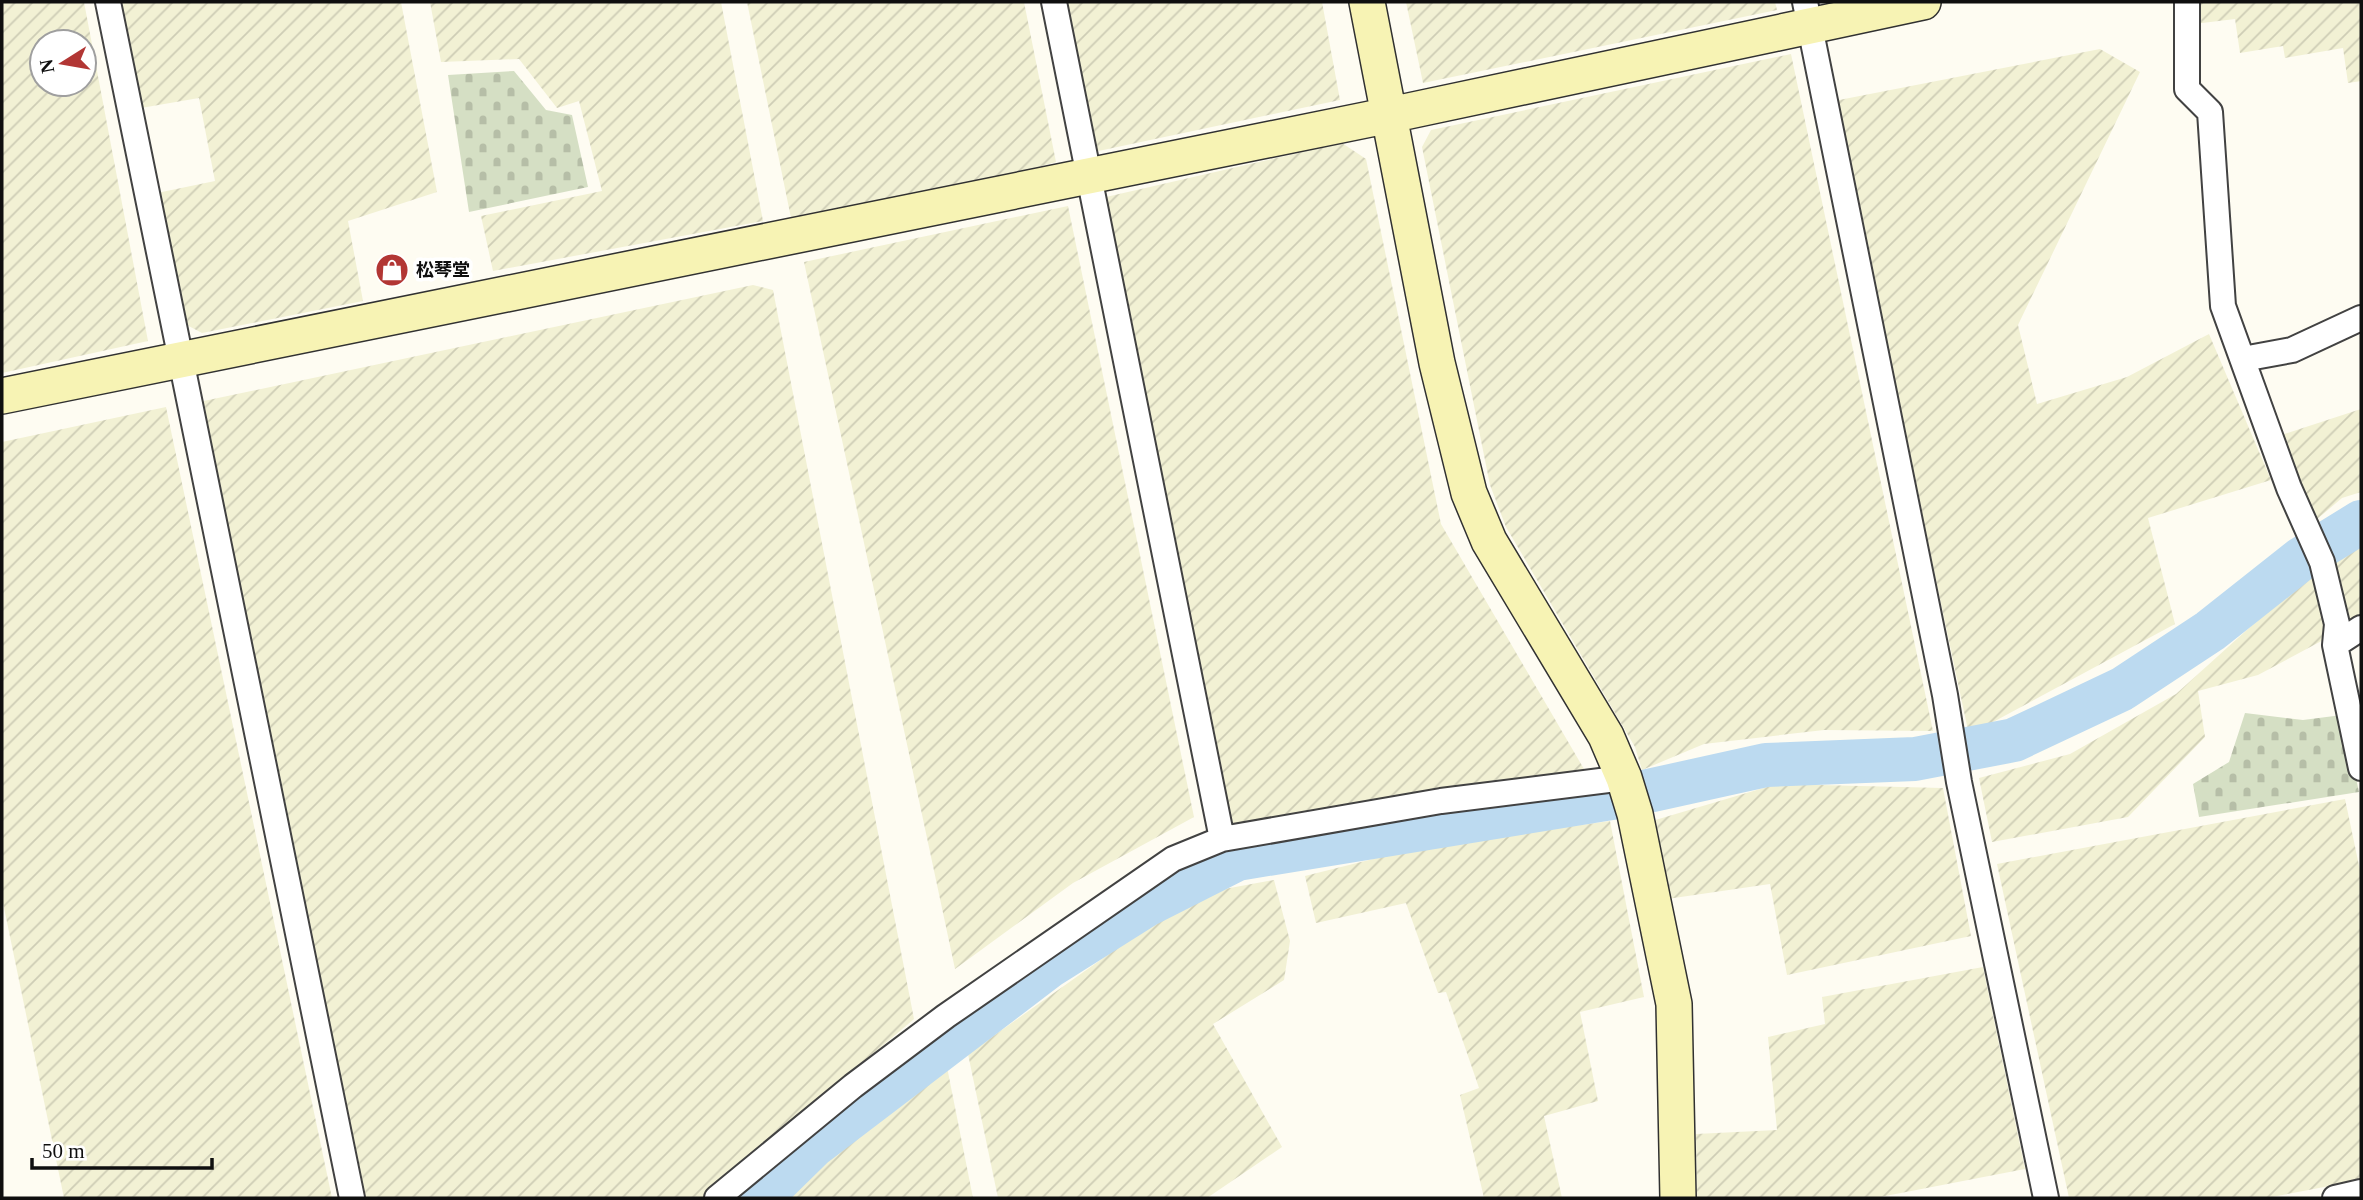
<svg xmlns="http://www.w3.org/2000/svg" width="2363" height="1200" font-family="'Times New Roman','Noto Sans JP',serif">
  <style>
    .farmland { fill: url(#farmland-furrows); fill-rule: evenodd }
    .cemetery { fill: url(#cemetery-stones) }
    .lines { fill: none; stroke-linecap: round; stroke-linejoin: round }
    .river { stroke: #bcdaf0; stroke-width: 44 }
    .street-casing { stroke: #424242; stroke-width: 28 }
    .secondary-casing { stroke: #313131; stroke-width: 38 }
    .street { stroke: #fff; stroke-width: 24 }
    .secondary { stroke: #f7f3b4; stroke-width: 35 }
    .labels { text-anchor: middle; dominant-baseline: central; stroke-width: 7; stroke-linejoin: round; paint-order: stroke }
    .poi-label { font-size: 18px; font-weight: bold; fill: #0f0f0f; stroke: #fff; text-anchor: start }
  </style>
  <defs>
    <pattern id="farmland-furrows" width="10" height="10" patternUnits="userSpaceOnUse" patternTransform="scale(1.75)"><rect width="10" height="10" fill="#f2f1d4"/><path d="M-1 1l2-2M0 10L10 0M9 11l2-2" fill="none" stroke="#cecdb5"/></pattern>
    <pattern id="cemetery-stones" width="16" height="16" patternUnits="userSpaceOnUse" patternTransform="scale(1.75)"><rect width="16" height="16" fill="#d5dfc4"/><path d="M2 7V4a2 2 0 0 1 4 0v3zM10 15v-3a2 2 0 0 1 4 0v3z" fill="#b6bea7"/></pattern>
  </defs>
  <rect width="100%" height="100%" fill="#fefcf2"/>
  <path class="farmland" d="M 2,2 L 84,2 L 148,341 L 2,373 ZM 42,42 L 84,42 L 84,84 L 42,84 Z
    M 119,2 L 401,2 L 437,192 L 348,221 L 363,301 L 202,333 L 183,323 L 157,193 L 215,181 L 199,98 L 141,108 Z
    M 430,2 L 721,2 L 763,221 L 493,271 L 481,216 L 602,191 L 579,101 L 557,108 L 519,59 L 441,62 Z
    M 747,2 L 1024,2 L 1056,162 L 1012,174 L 791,218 Z
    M 1059,2 L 1322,2 L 1340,100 L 1089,153 Z
    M 1406,2 L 1775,2 L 1777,10 L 1423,83 Z
    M 2193,2 L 2361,2 L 2361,81 L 2348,83 L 2343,48 L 2285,58 L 2283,46 L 2240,53 L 2235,19 L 2194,24 Z
    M 2100,49 L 2140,72 L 2018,325 L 2037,404 L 2127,377 L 2209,334 L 2271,480 L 2148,518 L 2175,624 L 1969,735 L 1834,101 Z
    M 1791,54 L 1933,731 L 1824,730 L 1704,744 L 1642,770 L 1635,747 L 1506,527 L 1490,485 L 1422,147 L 1431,130 Z
    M 1342,143 L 1366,159 L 1441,524 L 1591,781 L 1228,831 L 1106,197 Z
    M 1068,206 L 1194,817 L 1073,883 L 955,969 L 804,262 Z
    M 753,285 L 773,290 L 914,1019 L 703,1198 L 361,1198 L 199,402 Z
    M 166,407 L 332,1198 L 64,1198 L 2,898 L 2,442 Z
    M 2361,409 L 2361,492 L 2342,498 L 2316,520 L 2281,435 Z
    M 2361,538 L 2361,615 L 2344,623 L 2332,552 Z
    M 2313,570 L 2327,638 L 2258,675 L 2198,691 L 2205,737 L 2128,817 L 1992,842 L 1979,778 L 2070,754 L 2176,694 Z
    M 1777,784 L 1943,788 L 1971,936 L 1787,975 L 1770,884 L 1667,899 L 1652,821 Z
    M 2345,799 L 2361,875 L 2361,1180 L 2267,1198 L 2069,1198 L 1997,864 Z
    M 1610,821 L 1644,997 L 1580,1012 L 1598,1101 L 1544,1116 L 1562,1198 L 1484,1198 L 1460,1095 L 1479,1088 L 1446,992 L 1438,993 L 1406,903 L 1316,923 L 1305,876 L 1421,847 Z
    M 1274,880 L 1290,941 L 1284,980 L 1213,1024 L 1282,1147 L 1207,1198 L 998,1198 L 968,1054 L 1192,895 Z
    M 1983,967 L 2025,1169 L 1875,1198 L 1697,1198 L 1696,1134 L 1777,1130 L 1768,1037 L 1825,1024 L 1822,997 Z
    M 947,1067 L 973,1198 L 777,1198 L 835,1144 Z"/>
  <path class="cemetery" d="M 514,71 L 546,110 L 572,115 L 588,187 L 469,212 L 448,75 Z
    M 2245,713 L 2303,720 L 2342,715 L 2359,792 L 2199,817 L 2193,784 L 2229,762 Z"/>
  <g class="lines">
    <path class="river" d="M 760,1198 L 813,1146 L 1048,967 L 1148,904 L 1237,859 L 1630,795 L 1766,765 L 1915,759 L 2014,740 L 2122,689 L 2210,631 L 2301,559 L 2361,522"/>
    <defs>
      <path id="street" d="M 108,2 L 352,1198
        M 1054,2 L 1222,839
        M 1805,2 L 1945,695 L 1959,782 L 2046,1198
        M 2187,2 L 2187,89 L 2210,112 L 2223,306 L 2289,488 L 2322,562 L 2337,624 L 2335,645 L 2361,768
        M 2243,359 L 2292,350 L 2361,318
        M 2335,645 L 2361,628
        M 717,1198 L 853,1086 L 946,1016 L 1173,859 L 1222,839 L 1441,801 L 1624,778
        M 2335,1198 L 2361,1192"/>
      <path id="secondary" d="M 1367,2 L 1437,363 L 1469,493 L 1489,541 L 1606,736 L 1624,778 L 1635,814 L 1674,1004 L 1678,1198
        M 2,396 L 1390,115 L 1923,2"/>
    </defs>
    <use href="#street" class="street-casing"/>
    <use href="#secondary" class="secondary-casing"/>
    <use href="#street" class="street"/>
    <use href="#secondary" class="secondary"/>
  </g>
  <defs>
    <symbol id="shop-disc" viewBox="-11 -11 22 22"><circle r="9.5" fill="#b23634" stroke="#fff"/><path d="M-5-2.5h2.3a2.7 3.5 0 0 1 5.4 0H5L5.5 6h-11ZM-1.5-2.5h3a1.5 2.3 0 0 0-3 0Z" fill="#fff"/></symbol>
  </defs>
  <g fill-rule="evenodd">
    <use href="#shop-disc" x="373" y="251" width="38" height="38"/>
  </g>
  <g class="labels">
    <g class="poi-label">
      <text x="416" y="270">松琴堂</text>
    </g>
  </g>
  <rect width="2363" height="1200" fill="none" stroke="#0f0f0f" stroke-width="7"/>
  <g transform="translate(63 63) rotate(259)"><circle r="33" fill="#ffffff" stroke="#9f9f9f" stroke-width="2"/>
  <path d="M0-5L12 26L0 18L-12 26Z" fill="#b23634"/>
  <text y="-10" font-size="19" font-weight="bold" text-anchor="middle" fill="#0f0f0f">N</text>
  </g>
  <path d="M32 1158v10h180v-10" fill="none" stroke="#0f0f0f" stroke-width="3.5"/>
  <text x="42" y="1158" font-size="21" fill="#0f0f0f" stroke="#ffffff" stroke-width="5" paint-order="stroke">50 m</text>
</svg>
